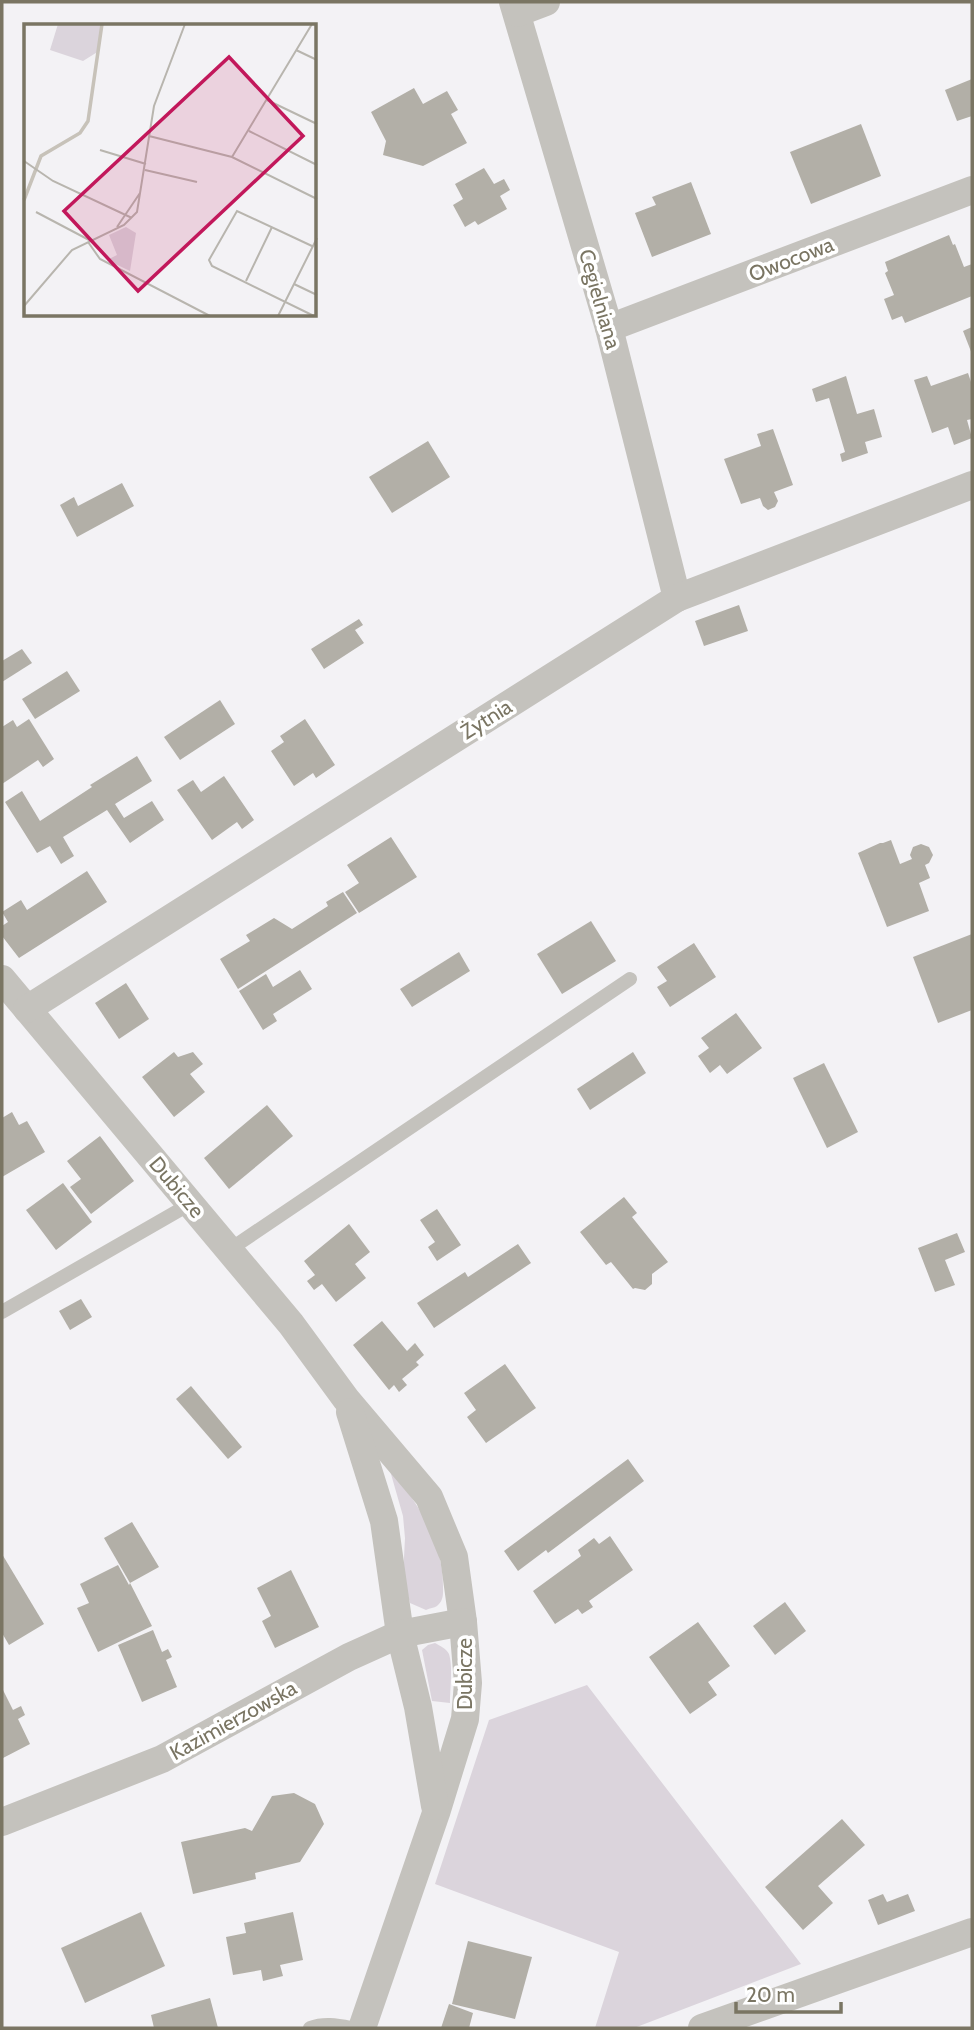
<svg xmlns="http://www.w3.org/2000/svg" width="974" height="2030" font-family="Cabin,sans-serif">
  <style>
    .green { fill: #dbd4dc }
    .building { fill: #b2afa7 }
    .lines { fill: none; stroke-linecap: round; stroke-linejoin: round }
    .service { stroke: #c4c2bd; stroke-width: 14 }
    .minor { stroke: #c4c2bd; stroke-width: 28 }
    .labels { text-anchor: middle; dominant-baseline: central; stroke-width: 7; stroke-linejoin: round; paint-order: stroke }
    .street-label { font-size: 21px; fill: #7a7563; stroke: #fff }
    .inset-river { fill: none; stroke: #c7c2b9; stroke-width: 3.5 }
    .inset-road { fill: none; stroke: #b8b5ae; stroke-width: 2 }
    .view { fill: #c2185b; fill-opacity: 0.15; stroke: #c2185b; stroke-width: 3.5 }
    .inset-edge { fill: none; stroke: #7a7563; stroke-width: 3.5 }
  </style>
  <rect width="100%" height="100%" fill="#f3f2f5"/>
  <g class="green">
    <path d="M389,1467C416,1501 443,1540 443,1586C443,1594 444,1600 437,1606C434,1608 430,1608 426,1610L410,1603L403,1577L405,1538L403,1516Z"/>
    <path d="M435,1643C440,1646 446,1648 449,1654C453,1666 450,1690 450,1703L432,1701L422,1650L428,1645Z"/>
    <polygon points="587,1685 801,1964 634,2028 595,2028 619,1952 435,1884 489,1720"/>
  </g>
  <g class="building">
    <polygon points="972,79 972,116 957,121 945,90"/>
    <polygon points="414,88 423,104 447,91 458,110 451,114 467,143 423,166 383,155 386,141 371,112"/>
    <polygon points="861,124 881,176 811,204 790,152"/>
    <polygon points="484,168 494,184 504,179 510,190 500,196 507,209 478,225 475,221 465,227 453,205 463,199 455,184"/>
    <polygon points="691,182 711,234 652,257 635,213 656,205 652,197"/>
    <polygon points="949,235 953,245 955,244 964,267 972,264 972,296 905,323 902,316 892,320 884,299 894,295 885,273 888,271 885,262"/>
    <polygon points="972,327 972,354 963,331"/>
    <polygon points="968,373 972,385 972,419 967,420 972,438 954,445 948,427 932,433 914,380 927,376 931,386"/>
    <polygon points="846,376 857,414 874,409 882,437 865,442 868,453 842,462 840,454 845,452 829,398 816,402 812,389"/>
    <polygon points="773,429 793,485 774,492 778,501 775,507 768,510 763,506 760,498 741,504 724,459 761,446 757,434"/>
    <polygon points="428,441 450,477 392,513 369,477"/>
    <polygon points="122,483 134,506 77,537 60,505 74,497 78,506"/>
    <polygon points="739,605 748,631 704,646 695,621"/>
    <polygon points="359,619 363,625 355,630 364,643 324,669 311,649"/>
    <polygon points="22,649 32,663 2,682 2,661"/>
    <polygon points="67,671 80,691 35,719 22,699"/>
    <polygon points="220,700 235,724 180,760 164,737"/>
    <polygon points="29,719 54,759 43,767 38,760 2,784 2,727 13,720 17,727"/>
    <polygon points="305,719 335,765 316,778 313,773 294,786 271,751 284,742 280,736"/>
    <polygon points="137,756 152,781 115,804 124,818 152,801 164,820 130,843 107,810 63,837 74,856 61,864 50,846 37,853 5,802 22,791 40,821 92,787 90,785"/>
    <polygon points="224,776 254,820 242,829 237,822 212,840 177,790 193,780 201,792"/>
    <polygon points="391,837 417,877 359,913 345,892 359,883 347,865"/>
    <polygon points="891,840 900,864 912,859 910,855 913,847 921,844 929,847 933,855 929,863 925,865 930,878 919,883 929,911 887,927 858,853 880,843 883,843"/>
    <polygon points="87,871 107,902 19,958 2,936 2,926 8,922 2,912 21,900 27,910"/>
    <polygon points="343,892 357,913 238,989 220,959 250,941 246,935 274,918 292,929 328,906 326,902"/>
    <polygon points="591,921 616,961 562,994 537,954"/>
    <polygon points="972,934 972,1010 938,1023 913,957"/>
    <polygon points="694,943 716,977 670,1007 657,987 667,981 657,967"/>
    <polygon points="459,952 470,971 412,1007 400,989"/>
    <polygon points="300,970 312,989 273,1014 277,1021 263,1030 239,991 266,974 273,987"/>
    <polygon points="126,983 149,1019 119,1039 95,1003"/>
    <polygon points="736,1013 762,1048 727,1074 720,1065 710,1073 698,1056 709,1048 701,1038"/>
    <polygon points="174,1052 178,1057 193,1052 203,1064 190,1074 205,1092 174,1117 142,1077"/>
    <polygon points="633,1052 646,1073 590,1110 577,1089"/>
    <polygon points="824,1063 858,1132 827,1148 793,1078"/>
    <polygon points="267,1105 293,1136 229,1189 204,1158"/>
    <polygon points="12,1112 19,1125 27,1121 45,1152 2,1177 2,1118"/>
    <polygon points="100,1136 134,1181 91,1214 70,1187 81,1179 67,1161"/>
    <polygon points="63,1183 92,1222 56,1250 26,1210"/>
    <polygon points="624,1197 637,1213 632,1217 668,1262 652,1274 652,1284 645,1290 635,1288 633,1289 611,1262 606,1265 580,1232"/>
    <polygon points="437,1209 461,1245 437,1261 428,1247 435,1242 420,1220"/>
    <polygon points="349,1224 370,1252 355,1264 366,1278 336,1302 322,1284 314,1290 307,1281 315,1275 304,1261"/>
    <polygon points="957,1233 965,1252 945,1260 955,1285 935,1292 918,1248"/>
    <polygon points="518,1244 531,1263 434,1328 417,1303 465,1272 468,1277"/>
    <polygon points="81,1299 92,1317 70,1330 59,1311"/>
    <polygon points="382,1321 407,1351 415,1343 424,1355 416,1362 419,1365 402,1379 407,1385 399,1392 394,1385 389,1390 353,1345"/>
    <polygon points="505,1364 536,1408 486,1443 467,1417 476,1410 464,1393"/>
    <polygon points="191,1386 242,1447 228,1459 176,1399"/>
    <polygon points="628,1459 644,1481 548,1553 546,1550 518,1571 504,1551"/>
    <polygon points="132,1522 159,1567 130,1583 104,1538"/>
    <polygon points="610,1536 633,1570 589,1601 593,1607 582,1614 578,1609 555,1624 533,1591 581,1556 578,1550 594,1538 599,1544"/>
    <polygon points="2,1554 44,1624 9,1645 2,1633"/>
    <polygon points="118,1565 129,1585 130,1583 152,1626 98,1652 77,1608 89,1603 80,1584"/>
    <polygon points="291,1570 319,1627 275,1648 262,1621 271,1616 257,1588"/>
    <polygon points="785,1602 806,1631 775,1655 753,1626"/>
    <polygon points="698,1622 730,1666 708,1682 717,1695 690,1714 649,1657"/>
    <polygon points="153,1630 162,1652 168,1649 172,1657 166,1660 177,1687 142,1702 118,1645"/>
    <polygon points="2,1688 13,1710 21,1706 25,1715 18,1719 30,1744 3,1758 2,1755"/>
    <polygon points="294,1793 315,1804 324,1824 300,1862 255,1873 256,1879 193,1894 181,1842 245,1828 252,1831 272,1796"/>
    <polygon points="842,1819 865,1845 818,1886 833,1903 803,1930 765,1887"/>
    <polygon points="883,1894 887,1902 908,1894 915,1911 878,1925 868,1900"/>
    <polygon points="141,1912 165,1966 85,2003 61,1948"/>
    <polygon points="293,1912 303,1960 280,1965 283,1976 263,1981 261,1970 233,1975 226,1937 246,1933 244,1923"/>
    <polygon points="468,1941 532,1957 515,2019 452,2004"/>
    <polygon points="210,1998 218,2028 154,2028 151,2015"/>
    <polygon points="449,2004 473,2013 469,2028 441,2028"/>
  </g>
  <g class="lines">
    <g class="service">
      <polyline points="229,1250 630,979"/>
      <polyline points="2,1312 190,1204"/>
      <path d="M310,2028C324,2023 336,2025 351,2028"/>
    </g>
    <g class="minor">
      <polyline points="513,2 609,328 677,598"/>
      <polyline points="517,13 546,2"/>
      <polyline points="609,328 972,190"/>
      <polyline points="2,979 291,1324 346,1399 429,1497 454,1557 463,1622 468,1683 465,1719 436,1813 362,2028"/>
      <polyline points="27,1009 677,598 972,485"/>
      <polyline points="350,1412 384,1521 400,1634 418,1707 435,1806"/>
      <polyline points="2,1822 162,1759 349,1657 400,1634 463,1622"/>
      <polyline points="702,2028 972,1932"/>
    </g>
  </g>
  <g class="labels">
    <g class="street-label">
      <text transform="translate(791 259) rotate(-21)">Owocowa</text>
      <text transform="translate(600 299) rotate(74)">Cegielniana</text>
      <text transform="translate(486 719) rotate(-32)">Żytnia</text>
      <text transform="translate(177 1187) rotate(50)">Dubicze</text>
      <text transform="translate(464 1674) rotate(-90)">Dubicze</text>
      <text transform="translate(233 1720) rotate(-29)">Kazimierzowska</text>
    </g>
  </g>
  <g transform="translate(24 24)">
    <rect width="292" height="292" fill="#f3f2f5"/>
    <path d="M34,0H78L75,27L59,37L26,26ZM102,203L112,209L106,247L83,236L93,231L85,211Z" fill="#dbd4dc"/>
    <path class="inset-river" d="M0,176L17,132L56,109L64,97L78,0"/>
    <path class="inset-road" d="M272,26L293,36M243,76L293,100M225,107L293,141M125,112L208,133L293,175M76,126L122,140M208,133L288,0M0,137L29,157L108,194M121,146L173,158M12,188L67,217M93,203L116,169M64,218L76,235L186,292M288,222L213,187L185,236L188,242L290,292M222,257L248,203M270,260L293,271M0,282L48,226L100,201L113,188L130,82L161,0M254,292L293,214"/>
    <path class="view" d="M205,33L279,112L114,267L40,187Z"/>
    <rect width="292" height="292" class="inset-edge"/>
  </g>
  <rect width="974" height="2030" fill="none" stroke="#7a7563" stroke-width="7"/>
  <path d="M736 2002v10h105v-10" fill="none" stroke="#7a7563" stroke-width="3.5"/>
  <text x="746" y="2002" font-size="21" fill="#7a7563" stroke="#ffffff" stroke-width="5" paint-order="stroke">20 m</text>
</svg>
